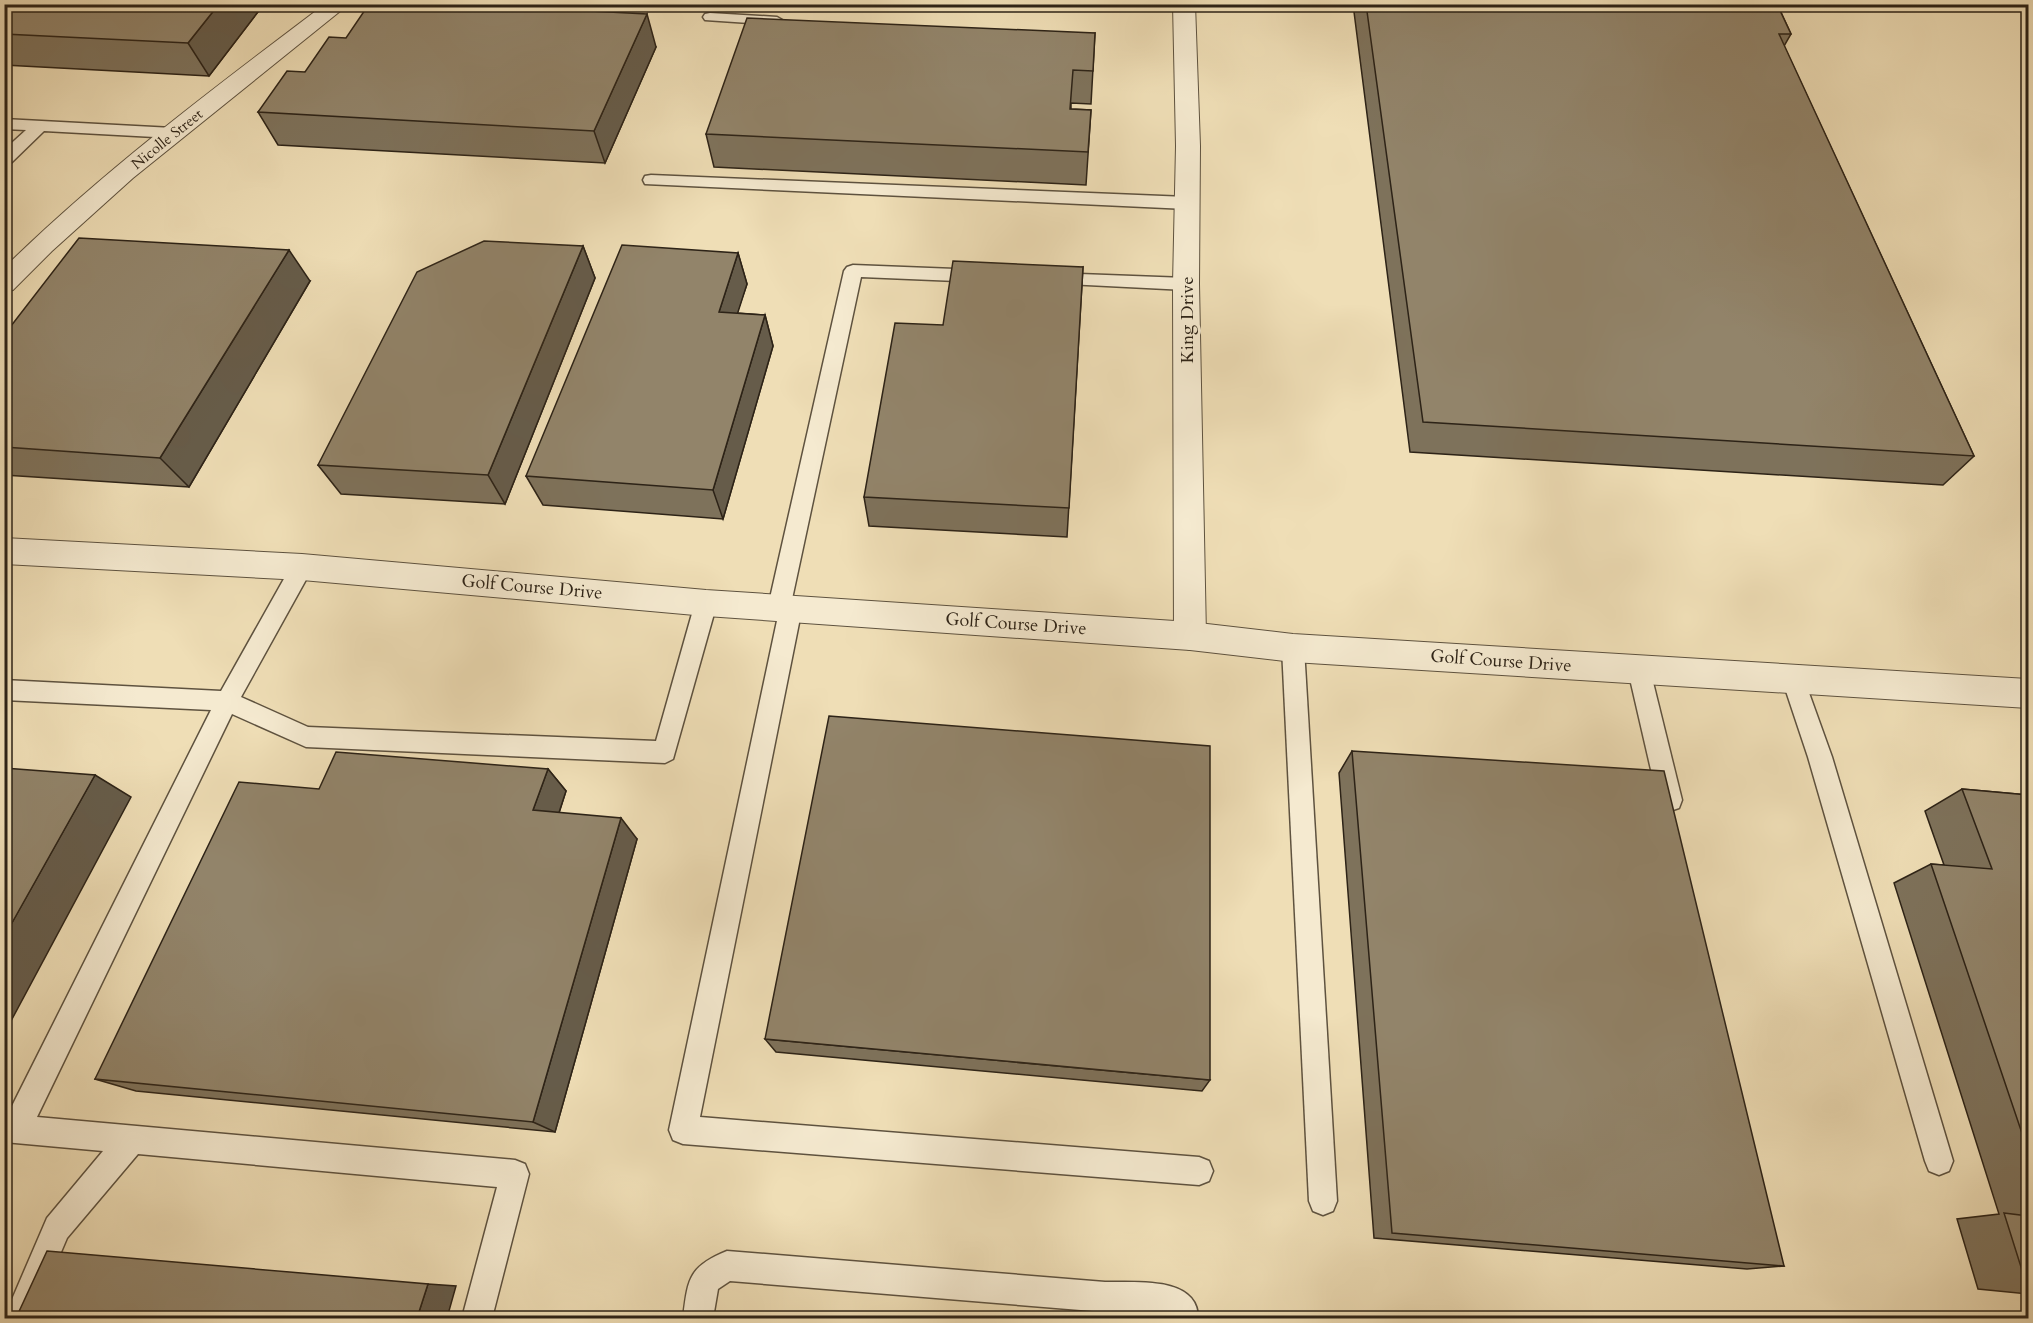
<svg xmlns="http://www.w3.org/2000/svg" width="2033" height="1323" font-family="Cardo,serif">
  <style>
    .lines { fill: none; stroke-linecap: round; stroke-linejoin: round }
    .service-casing { stroke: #5e523f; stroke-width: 3 }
    .minor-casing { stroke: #5e523f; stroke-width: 2 }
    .tertiary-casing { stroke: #5e523f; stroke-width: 2 }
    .service { fill: #f5ead0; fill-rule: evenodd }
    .minor { fill: #f5ead0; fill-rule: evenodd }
    .tertiary { fill: #f5ead0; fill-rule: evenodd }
    .wall { fill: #7e725b; stroke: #2d2317; stroke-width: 1.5 }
    .shaded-wall { fill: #665c4a; stroke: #2d2317; stroke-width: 1.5 }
    .building { fill: #92846a; stroke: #2d2317; stroke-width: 1.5 }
    .labels { text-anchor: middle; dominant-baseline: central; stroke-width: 6; stroke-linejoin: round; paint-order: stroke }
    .far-street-label { font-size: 15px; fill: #2d2317; stroke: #f5ead0 }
    .street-label { font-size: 18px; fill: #2d2317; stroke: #f5ead0 }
  </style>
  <rect width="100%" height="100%" fill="#efdeb6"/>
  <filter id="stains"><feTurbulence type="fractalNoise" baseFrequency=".00333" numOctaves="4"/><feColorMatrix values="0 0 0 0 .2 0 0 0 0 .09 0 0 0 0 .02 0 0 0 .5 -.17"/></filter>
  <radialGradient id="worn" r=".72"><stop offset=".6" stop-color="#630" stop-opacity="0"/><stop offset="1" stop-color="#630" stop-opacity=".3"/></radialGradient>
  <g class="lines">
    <defs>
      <g id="service">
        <polygon points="710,13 777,17 784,21 777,25 705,20 703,17 705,14"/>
        <polygon points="4,119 173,128 181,133 173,138 44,131 10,164 4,165 4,150 26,130 4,129"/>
        <polygon points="651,175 1187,197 1193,199 1196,203 1193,207 1187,209 645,184 643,180 645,176"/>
        <polygon points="853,265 981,270 987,272 990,276 987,280 981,282 861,277 792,599 799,602 802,608 700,1117 1199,1157 1209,1161 1213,1171 1209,1181 1199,1185 683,1144 673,1140 669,1130 778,616 771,613 768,607 844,271 847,267"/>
        <polygon points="1053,273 1186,278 1192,280 1195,284 1192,288 1186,290 1047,283 1044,279 1047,275"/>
        <polygon points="302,558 310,561 313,567 241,697 308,727 656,741 695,603 698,597 706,594 714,597 717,603 673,759 665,763 306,747 232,714 37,1117 515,1160 525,1164 529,1174 492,1318 462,1318 497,1187 138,1154 67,1238 33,1318 4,1318 47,1218 103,1151 4,1142 4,1114 8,1114 211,710 4,700 4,680 221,691 294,561"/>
        <polygon points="1293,638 1301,641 1304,648 1337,1201 1333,1211 1323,1215 1313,1211 1309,1201 1282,648 1285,641"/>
        <polygon points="1639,660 1647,663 1650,670 1682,800 1679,808 1670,811 1661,808 1658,800 1628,670 1631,663"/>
        <polygon points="1793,669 1801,672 1804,679 1832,757 1953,1161 1949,1171 1939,1175 1929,1171 1925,1161 1808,757 1782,679 1785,672"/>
        <path d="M727,1251L1105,1282C1133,1283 1198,1275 1198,1318H1167L1162,1314L1105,1312L730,1281L718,1289L713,1318H683C688,1279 688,1267 727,1251Z"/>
      </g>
      <g id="minor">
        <path d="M325,4H349L133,178L52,251L13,290L4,293V268C103,171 214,88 325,4Z"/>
        <polygon points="1173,4 1195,4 1200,146 1199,284 1206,636 1202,646 1190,650 1178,646 1174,636 1173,284 1176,146"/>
      </g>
      <polygon id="tertiary" points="4,538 302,554 706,590 1190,622 1293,634 2028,679 2028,708 1293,662 1190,650 706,616 302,580 4,564"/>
    </defs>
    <use href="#service" class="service-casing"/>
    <use href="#minor" class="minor-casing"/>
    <use href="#tertiary" class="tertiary-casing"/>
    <use href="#service" class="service"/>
    <use href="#minor" class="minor"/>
    <use href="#tertiary" class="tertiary"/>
  </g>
  <g class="wall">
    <polygon points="4,4 264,4 209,76 4,65"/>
    <polygon points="1353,4 1777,4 1791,34 1784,46 1974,456 1943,485 1410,452"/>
    <polygon points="1095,33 1091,104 1071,103 1071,109 1091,110 1086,185 714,167 706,134"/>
    <polygon points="656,47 605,163 278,145 258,112 305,72"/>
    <polygon points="583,246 595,278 505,504 341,494 318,465"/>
    <polygon points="738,253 747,284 737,313 765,315 773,346 723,519 543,505 526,476"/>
    <polygon points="1083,267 1067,537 869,526 864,497 943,325"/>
    <polygon points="310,281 189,487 4,475 4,335"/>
    <polygon points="1352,751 1784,1266 1747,1269 1374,1238 1339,773"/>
    <polygon points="548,769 566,791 559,813 637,839 555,1132 136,1091 95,1079 319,789"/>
    <polygon points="1962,789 2028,795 2028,1294 1978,1289 1957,1219 1999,1214 1894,883 1931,864 1944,865 1925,811"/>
    <polygon points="765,1039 1210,1080 1202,1091 776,1052"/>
  </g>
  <g class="shaded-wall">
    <polygon points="219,4 264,4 209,76 188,43"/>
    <polygon points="647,14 656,47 605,163 594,131"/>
    <polygon points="583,246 595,278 505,504 488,475"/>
    <polygon points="289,250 310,281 189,487 160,458"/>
    <polygon points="738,253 747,284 728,343 719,312"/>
    <polygon points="765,315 773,346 723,519 713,490"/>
    <polygon points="548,769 566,791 553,831 533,810"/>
    <polygon points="95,775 131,797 4,1034 4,937"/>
    <polygon points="621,818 637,839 555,1132 533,1122"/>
    <polygon points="428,1284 456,1286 447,1318 417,1318"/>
  </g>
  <g class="building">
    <polygon points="4,4 219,4 188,43 4,34"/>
    <polygon points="369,4 458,4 647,14 594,131 258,112 287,71 305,72 329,37 346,38"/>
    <polygon points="1366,4 1777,4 1791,34 1779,34 1974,456 1423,422"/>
    <polygon points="747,18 1095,33 1093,71 1073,70 1070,109 1091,110 1088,152 706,134"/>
    <polygon points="79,238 289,250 160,458 4,447 4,335"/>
    <polygon points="484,241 583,246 488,475 318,465 417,272"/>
    <polygon points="622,245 738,253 719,312 765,315 713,490 526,476"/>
    <polygon points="953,261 1083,267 1069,508 864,497 895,323 943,325"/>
    <polygon points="829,716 1210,746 1210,1080 765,1039"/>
    <polygon points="1352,751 1664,771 1784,1266 1392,1233"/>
    <polygon points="336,752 548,769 533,810 621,818 533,1122 95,1079 239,782 319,789"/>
    <polygon points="4,768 95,775 4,937"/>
    <polygon points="1962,789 2028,795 2028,1151 1931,864 1992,869"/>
    <polygon points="2004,1213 2028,1216 2028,1286 2027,1286"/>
    <polygon points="47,1251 428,1284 417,1318 16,1318"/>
    <polygon points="705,1313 772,1318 703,1318"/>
  </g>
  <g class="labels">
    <g class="far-street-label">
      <text transform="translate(167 139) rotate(-39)">Nicolle Street</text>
    </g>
    <g class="street-label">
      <text transform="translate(1187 320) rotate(-90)">King Drive</text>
      <text transform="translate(532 587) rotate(5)">Golf Course Drive</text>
      <text transform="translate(1016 624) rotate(4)">Golf Course Drive</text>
      <text transform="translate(1501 661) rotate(4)">Golf Course Drive</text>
    </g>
  </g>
  <rect width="2033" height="1323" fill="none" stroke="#efdeb6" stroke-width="24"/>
  <rect x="6" y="6" width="2021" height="1311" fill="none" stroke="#2d2317" stroke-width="3"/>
  <rect x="12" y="12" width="2009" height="1299" fill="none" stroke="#2d2317" stroke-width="1.5"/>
  <rect width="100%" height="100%" filter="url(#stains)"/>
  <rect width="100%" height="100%" fill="url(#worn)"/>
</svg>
